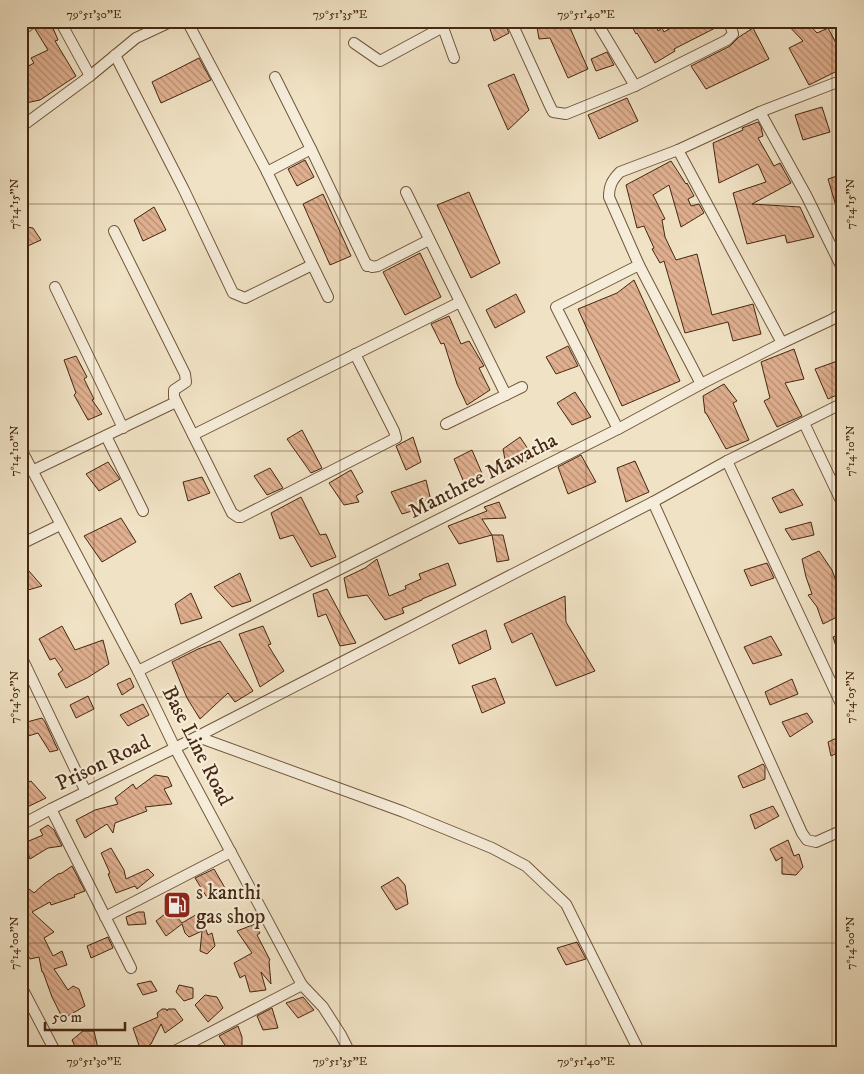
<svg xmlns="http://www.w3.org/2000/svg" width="864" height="1074" font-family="'IM FELL DW Pica',serif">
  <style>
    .building { fill: url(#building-back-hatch); stroke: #46270f }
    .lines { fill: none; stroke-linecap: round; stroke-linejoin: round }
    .minor-casing { stroke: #70563c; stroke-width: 12 }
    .minor { stroke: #f5ecd9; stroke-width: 10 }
    .ticks { fill: none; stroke: #46270f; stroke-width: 1; stroke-opacity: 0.45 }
    .labels { text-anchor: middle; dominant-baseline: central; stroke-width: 4.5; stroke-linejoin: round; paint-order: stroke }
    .street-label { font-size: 21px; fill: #46270f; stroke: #f5ecd9 }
    .poi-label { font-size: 21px; fill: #46270f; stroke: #f5ecd9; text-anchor: start }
    .neatline { fill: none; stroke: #46270f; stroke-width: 2 }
    .ticks-label { font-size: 12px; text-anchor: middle; fill: #46270f }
  </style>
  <defs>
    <pattern id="building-back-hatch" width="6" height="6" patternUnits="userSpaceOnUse" patternTransform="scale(1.25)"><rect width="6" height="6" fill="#e0b090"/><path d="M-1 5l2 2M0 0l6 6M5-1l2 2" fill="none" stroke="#b78f74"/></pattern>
  </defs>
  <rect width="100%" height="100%" fill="#f0e2c4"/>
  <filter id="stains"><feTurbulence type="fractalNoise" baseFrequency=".004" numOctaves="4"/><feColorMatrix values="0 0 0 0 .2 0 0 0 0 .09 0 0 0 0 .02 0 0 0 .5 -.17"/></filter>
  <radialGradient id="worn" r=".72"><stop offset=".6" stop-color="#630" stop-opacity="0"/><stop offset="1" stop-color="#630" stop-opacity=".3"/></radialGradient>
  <g class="building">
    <polygon points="42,21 50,21 58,40 55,41 76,76 40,100 21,104 21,70 34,63 31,58 48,50 35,29"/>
    <polygon points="497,21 504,21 509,33 494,41 489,26"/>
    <polygon points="536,21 567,21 588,69 568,78 550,38 539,39"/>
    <polygon points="629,21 655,21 658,31 662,28 664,32 683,21 722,21 723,24 674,49 675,51 655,63 637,33 636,34"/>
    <polygon points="784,21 806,21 817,33 828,28 843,56 843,68 809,85 789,48 803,41"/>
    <polygon points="753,28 769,59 706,89 691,66 730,46 739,37"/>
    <polygon points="607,52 614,65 596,71 591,59"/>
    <polygon points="199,58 211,80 161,103 152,82"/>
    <polygon points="514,74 529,110 508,130 488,85"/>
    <polygon points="627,98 638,121 599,139 588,115"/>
    <polygon points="822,107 830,132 803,140 795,115"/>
    <polygon points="758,122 761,127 763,136 758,138 774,166 780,163 791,183 752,204 800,207 814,237 787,243 785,235 747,244 733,193 766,182 758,164 719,183 713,143 743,130 742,128"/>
    <polygon points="305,160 314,177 297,186 288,169"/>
    <polygon points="671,161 686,184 687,183 694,196 688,199 691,206 699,204 704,213 681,227 669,185 653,195 665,219 662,220 665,237 676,260 697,254 712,315 753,304 761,334 733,341 728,322 685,333 664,261 660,263 652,249 654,248 644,226 637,228 626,185"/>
    <polygon points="843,174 843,204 836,206 828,179"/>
    <polygon points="469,192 500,263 471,278 437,205"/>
    <polygon points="323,194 351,256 330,265 303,204"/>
    <polygon points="154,207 166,230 143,241 134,220"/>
    <polygon points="21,226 33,228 41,240 21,249"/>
    <polygon points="420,253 441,297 405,315 383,272"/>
    <polygon points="634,280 680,381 622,406 578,309 617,293"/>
    <polygon points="516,294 525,312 495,328 486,310"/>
    <polygon points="449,316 461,344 469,341 484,366 479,368 490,390 467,405 457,384 444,343 441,344 431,324"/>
    <polygon points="568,346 578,366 556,374 546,357"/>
    <polygon points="794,349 804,379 785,383 802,416 777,427 764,401 770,398 761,362"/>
    <polygon points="76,356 87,377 84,379 94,399 92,400 102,414 88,420 74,395 76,393 64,360"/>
    <polygon points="843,359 843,392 828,399 815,369"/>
    <polygon points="724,384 737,401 733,403 749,440 726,449 706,413 705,413 703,396"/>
    <polygon points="575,392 591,417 572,425 557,403"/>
    <polygon points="302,430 322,468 311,473 287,439"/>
    <polygon points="413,437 421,462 406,470 396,446"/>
    <polygon points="520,437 534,458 507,470 503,449"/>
    <polygon points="472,450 484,478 466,487 454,459"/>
    <polygon points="581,455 596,482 568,494 558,467"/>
    <polygon points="635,461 649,492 626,502 617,468"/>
    <polygon points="108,462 120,479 99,491 86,474"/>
    <polygon points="270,468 283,488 267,495 254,476"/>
    <polygon points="351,470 363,492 356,496 359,502 344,505 329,483"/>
    <polygon points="202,477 210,493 188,501 183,482"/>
    <polygon points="426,480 432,505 402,514 391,492"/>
    <polygon points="793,489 803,505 780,513 772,498"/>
    <polygon points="301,497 320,535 326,534 336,557 311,567 293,535 280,539 271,513"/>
    <polygon points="499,502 506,518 482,519 492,535 459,544 448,526 487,511 484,507"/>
    <polygon points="121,518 136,542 102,562 84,536"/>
    <polygon points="811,522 814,535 792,540 785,529"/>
    <polygon points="492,535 503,535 509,560 497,562"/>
    <polygon points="819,551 832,570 836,581 843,592 843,614 823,624 817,607 808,595 812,594 806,577 802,559"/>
    <polygon points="377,559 389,596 406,589 405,586 421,579 419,574 448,563 456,585 422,599 422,600 402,608 404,613 385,620 367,595 348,598 344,578 365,568"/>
    <polygon points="21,562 42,586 21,592"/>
    <polygon points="767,563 774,578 751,586 744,570"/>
    <polygon points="240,573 251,601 232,607 214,587"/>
    <polygon points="327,589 356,643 340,646 326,614 318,617 313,594"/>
    <polygon points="191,593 202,618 181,624 175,604"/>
    <polygon points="565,596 566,622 595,671 556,686 532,633 512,643 504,624"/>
    <polygon points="62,626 75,650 103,640 109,664 87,678 66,688 58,674 63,670 55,658 50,660 39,639"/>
    <polygon points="263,626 271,644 268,645 284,671 260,687 239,634"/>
    <polygon points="486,630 491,649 459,664 452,645"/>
    <polygon points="843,632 843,662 841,662 833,637"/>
    <polygon points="771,636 782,655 753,664 744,647"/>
    <polygon points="220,641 253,691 235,702 228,693 200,719 187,698 172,662 198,649"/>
    <polygon points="130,678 134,687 122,695 117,684"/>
    <polygon points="495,678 505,703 482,713 472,686"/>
    <polygon points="792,679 798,694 770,705 765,692"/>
    <polygon points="88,696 94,709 76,718 70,705"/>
    <polygon points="143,704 149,715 128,726 120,715"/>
    <polygon points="807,713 813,722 790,737 782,722"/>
    <polygon points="42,718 45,722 58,750 50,752 38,733 25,737 23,723"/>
    <polygon points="843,735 843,750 831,756 828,742"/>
    <polygon points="763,764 765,767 765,779 743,788 738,776"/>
    <polygon points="155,775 168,777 172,786 164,789 172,804 145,807 147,811 115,823 113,833 107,824 85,838 76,820 95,810 118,804 115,798 133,784 136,789"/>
    <polygon points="31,781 46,798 21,810 21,785"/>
    <polygon points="773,806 779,816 755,829 750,815"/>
    <polygon points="48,825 54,830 62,846 48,848 30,859 24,843 43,835 40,830"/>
    <polygon points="788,840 794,856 799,854 803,867 796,875 782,874 782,857 776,861 770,849"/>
    <polygon points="111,848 124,870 126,879 148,869 154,875 137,889 135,886 116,893 108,874 110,873 101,853"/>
    <polygon points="72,866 85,891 74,895 75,897 51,905 50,902 32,912 54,932 44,938 53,956 62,951 67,965 54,969 68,990 73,986 79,989 85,1006 63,1019 52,997 43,972 42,972 39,957 30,959 24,949 28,948 21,936 21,894 29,889 34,893 44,884 58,874 62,873"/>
    <polygon points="214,869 225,888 208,899 195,878"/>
    <polygon points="398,877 405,885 408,904 396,910 381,887"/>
    <polygon points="138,912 144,912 146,924 128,925 126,917"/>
    <polygon points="199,913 208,935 212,933 215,946 207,954 200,951 202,931 189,937 185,933 182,924 166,936 156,921 165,914 177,917 182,923"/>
    <polygon points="255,924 260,933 257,935 270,960 269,961 271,984 261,972 266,990 250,992 245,975 240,978 234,963 252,953 237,931"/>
    <polygon points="108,937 113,948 91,958 87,946"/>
    <polygon points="577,942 586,959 566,965 557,948"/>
    <polygon points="151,981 157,991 143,995 137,984"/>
    <polygon points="179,985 193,988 193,998 184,1001 176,992"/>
    <polygon points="205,995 217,997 223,1008 208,1022 195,1005"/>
    <polygon points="303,997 314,1010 298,1018 286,1003"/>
    <polygon points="272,1008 278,1028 263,1030 257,1016"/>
    <polygon points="162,1009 166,1009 167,1011 168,1009 175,1009 183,1020 165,1033 161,1024 151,1044 141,1051 133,1028 158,1017 157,1013"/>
    <polygon points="238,1026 242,1037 242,1053 230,1053 219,1036"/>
    <polygon points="83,1031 94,1031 99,1053 78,1053 72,1040"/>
  </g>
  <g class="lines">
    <defs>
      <g id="minor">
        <polyline points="60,21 90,76"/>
        <polyline points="187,21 267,172 328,297"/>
        <polyline points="511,21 549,104 553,112 566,114 635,86 727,40 733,34 729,21"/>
        <polyline points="596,21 635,86"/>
        <polyline points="441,22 454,58"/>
        <polyline points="21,31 34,21"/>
        <polyline points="354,43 380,61 443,27"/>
        <polyline points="115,55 184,190 233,293 245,298 312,265"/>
        <polyline points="275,77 311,149 367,266 369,265 372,267 378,266 429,240"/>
        <polyline points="760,112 806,195 843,270"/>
        <polyline points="21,127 90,76 136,38 168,23 178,21"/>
        <polyline points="678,150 782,343"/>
        <polyline points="267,172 311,149"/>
        <polyline points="406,192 506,395"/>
        <polyline points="114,231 185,374 186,382 174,390 174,397 232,513 238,517 241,517 396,438 394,431 355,354"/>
        <polyline points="55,287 123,428"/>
        <path d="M701,384L639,265L609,197C609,186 612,180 620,172L678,150L760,112L835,83L843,84"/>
        <polyline points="804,423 843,505"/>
        <polyline points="446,424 522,387"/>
        <polyline points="618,429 556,307 639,265"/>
        <polyline points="193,435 460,302"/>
        <polyline points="106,436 143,511"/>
        <polyline points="21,449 138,671 175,748 302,985 323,1007 341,1035 350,1053"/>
        <polyline points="727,461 843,708"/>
        <polyline points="32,471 176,402"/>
        <polyline points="653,502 802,833 807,840 816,842 843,830"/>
        <polyline points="21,544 60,525"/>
        <polyline points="21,656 86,792"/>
        <polyline points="138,671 618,429 701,384 782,343 831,320 843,313"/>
        <polyline points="198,737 404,812 492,848 526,866 566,904 640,1053"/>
        <polyline points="51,809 131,968"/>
        <polyline points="21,825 51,809 175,748 653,502 727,461 843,403"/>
        <polyline points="105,917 231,852"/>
        <polyline points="21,986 56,1053"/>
        <polyline points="171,1053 302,985"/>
      </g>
    </defs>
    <use href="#minor" class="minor-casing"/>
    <use href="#minor" class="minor"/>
  </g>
  <path class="ticks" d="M94,21V1053M340,21V1053M586,21V1053M832,21V1053M21,204H843M21,451H843M21,697H843M21,943H843"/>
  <defs>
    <symbol id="fuel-square" viewBox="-11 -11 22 22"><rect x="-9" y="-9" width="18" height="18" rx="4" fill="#8f2418" stroke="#f5ecd9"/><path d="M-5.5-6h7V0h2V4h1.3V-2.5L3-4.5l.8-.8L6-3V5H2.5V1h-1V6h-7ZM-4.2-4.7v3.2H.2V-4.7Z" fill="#fff"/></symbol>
  </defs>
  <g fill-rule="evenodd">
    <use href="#fuel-square" x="161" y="889" width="32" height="32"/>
  </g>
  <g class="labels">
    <g class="street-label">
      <text transform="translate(483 476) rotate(-27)">Manthree Mawatha</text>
      <text transform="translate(197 746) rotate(63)">Base Line Road</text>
      <text transform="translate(103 763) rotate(-26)">Prison Road</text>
    </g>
    <g class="poi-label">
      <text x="196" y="893">s kanthi<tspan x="196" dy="24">gas shop</tspan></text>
    </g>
  </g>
  <rect width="864" height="1074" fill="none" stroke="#f0e2c4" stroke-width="55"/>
  <path d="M45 1022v8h80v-8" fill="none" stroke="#46270f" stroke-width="2.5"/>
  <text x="52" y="1022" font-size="15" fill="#46270f" stroke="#f5ecd9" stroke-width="4" paint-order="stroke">50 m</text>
  <rect x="28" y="28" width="808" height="1018" class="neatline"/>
  <g class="ticks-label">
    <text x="94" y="18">79°51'30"E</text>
    <text x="340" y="18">79°51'35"E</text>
    <text x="586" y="18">79°51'40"E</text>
    <text transform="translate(14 204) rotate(-90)" y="4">7°14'15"N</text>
    <text transform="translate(850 204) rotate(-90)" y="4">7°14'15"N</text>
    <text transform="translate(14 451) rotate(-90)" y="4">7°14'10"N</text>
    <text transform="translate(850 451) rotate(-90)" y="4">7°14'10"N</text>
    <text transform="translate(14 697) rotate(-90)" y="4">7°14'05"N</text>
    <text transform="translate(850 697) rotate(-90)" y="4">7°14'05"N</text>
    <text transform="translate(14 943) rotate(-90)" y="4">7°14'00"N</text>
    <text transform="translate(850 943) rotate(-90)" y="4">7°14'00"N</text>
    <text x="94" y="1065">79°51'30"E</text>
    <text x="340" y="1065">79°51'35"E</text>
    <text x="586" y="1065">79°51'40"E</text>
  </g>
  <rect width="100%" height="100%" filter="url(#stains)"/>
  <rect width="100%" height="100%" fill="url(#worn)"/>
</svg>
